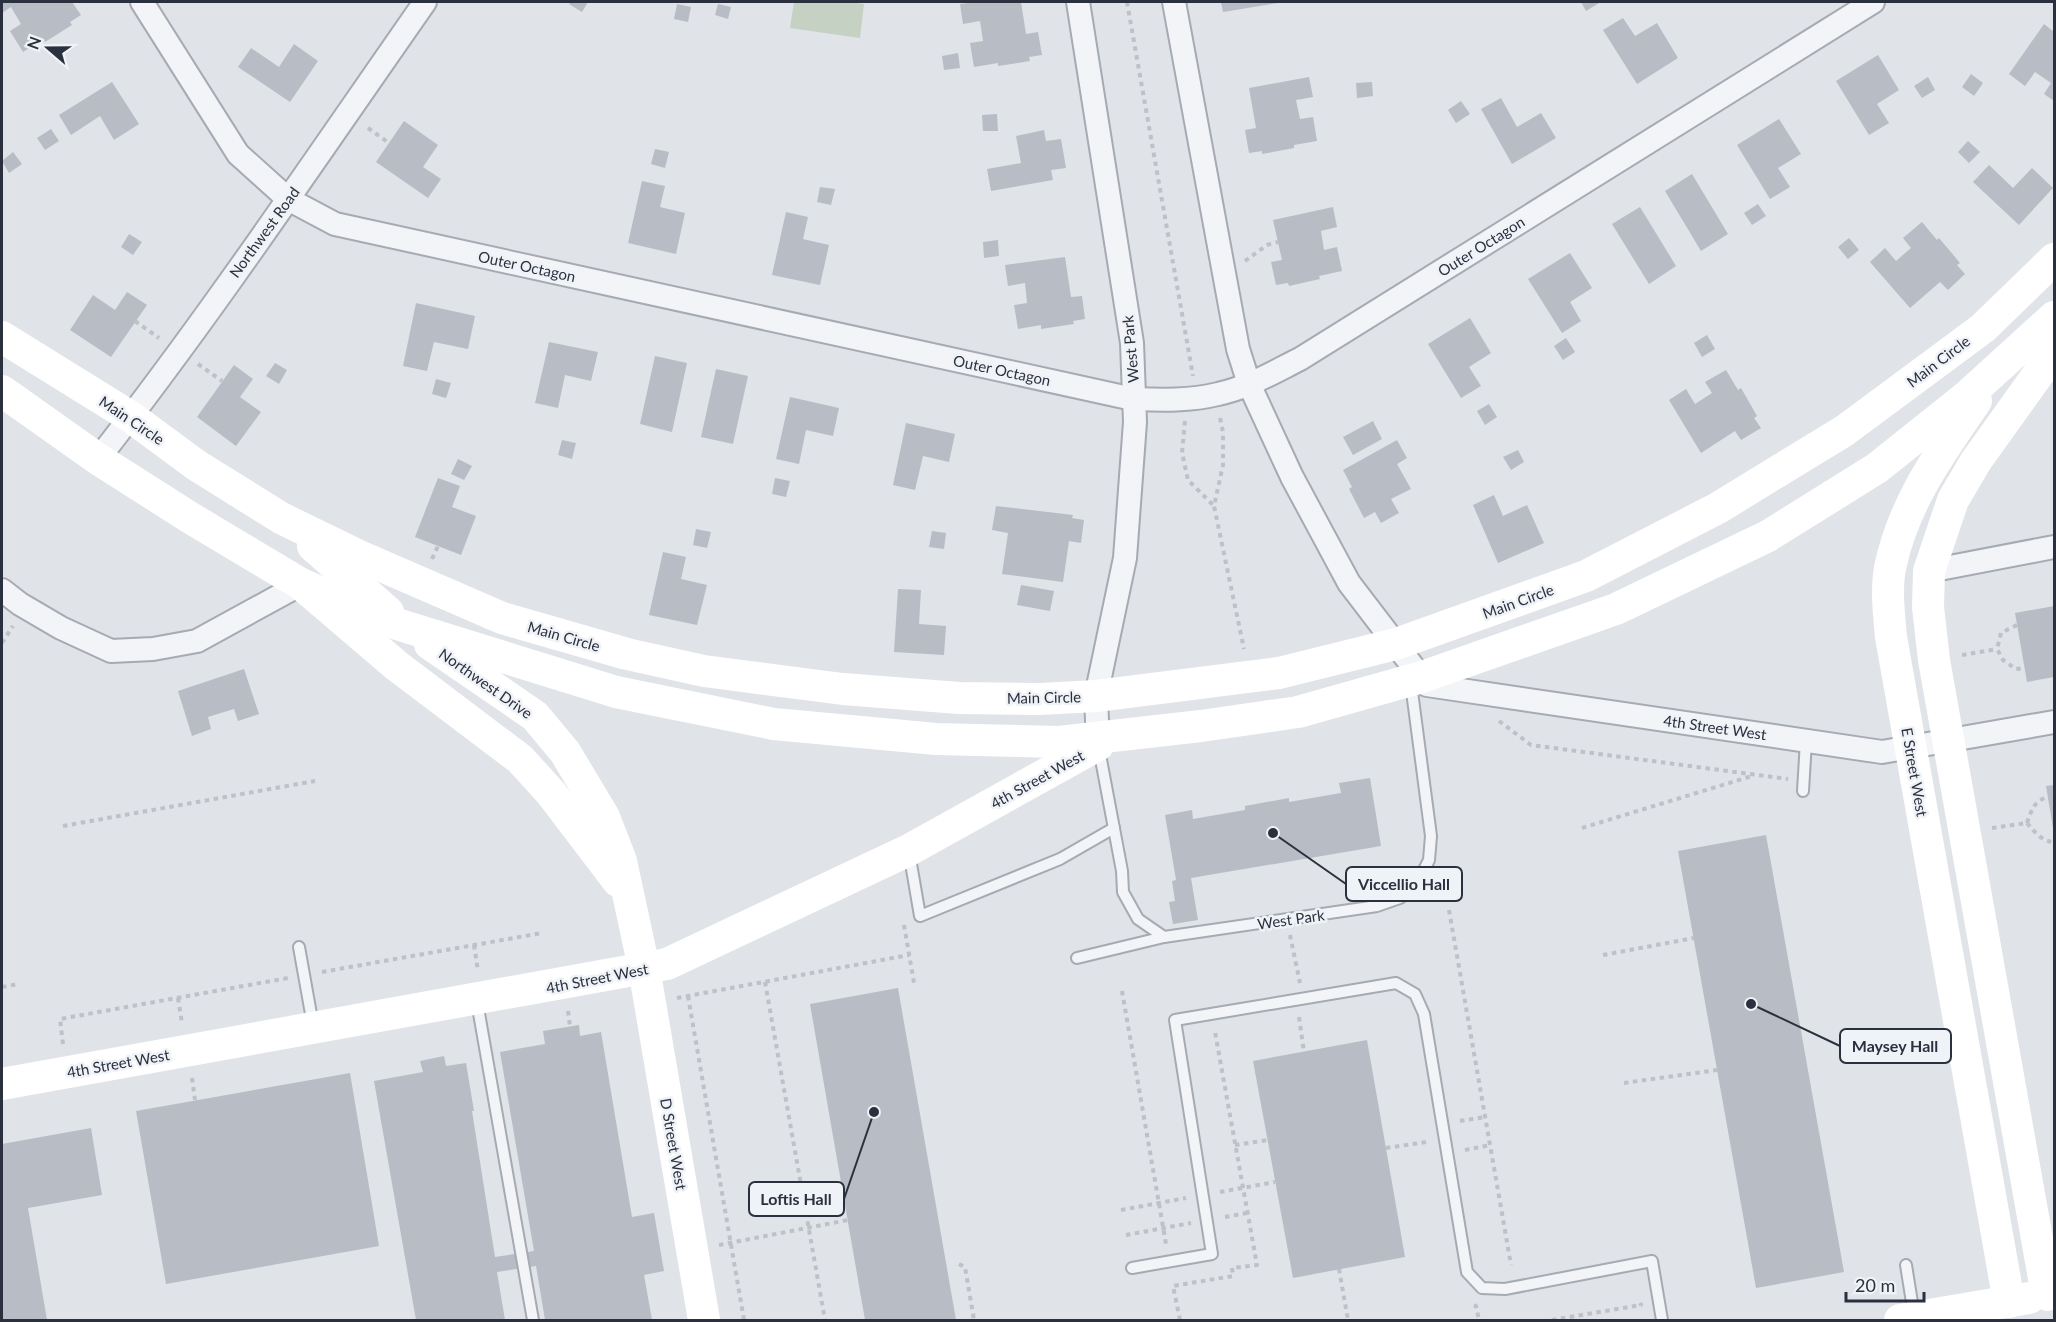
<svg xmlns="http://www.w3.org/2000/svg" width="2056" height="1322" font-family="Lato,sans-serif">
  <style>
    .green { fill: #c5d1c2 }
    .building { fill: #b8bcc5 }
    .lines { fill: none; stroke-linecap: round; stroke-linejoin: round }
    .lane-casing { stroke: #a6aab2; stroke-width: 14 }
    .street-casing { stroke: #a6aab2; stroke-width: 26 }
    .path { stroke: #bec1c7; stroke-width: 4; stroke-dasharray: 4.5 4.5; stroke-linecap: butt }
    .lane { stroke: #f2f4f7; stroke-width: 10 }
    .street { stroke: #f2f4f7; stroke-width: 22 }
    .secondary { stroke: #fff; stroke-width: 32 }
    .labels { text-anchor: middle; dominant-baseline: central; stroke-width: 5; stroke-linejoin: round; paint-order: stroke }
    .street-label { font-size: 15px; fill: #2a303e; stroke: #eff2f6 }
    .leader { fill: none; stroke: #2a303e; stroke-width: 2 }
    .callout-dot { fill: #2a303e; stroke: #eff2f6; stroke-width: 2 }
    .callout { fill: #eff2f6; stroke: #2a303e; stroke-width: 2 }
    .callout-label { font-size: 16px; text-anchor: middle; font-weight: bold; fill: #2a303e }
  </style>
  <rect width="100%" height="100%" fill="#e0e3e8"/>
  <polygon class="green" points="794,2 850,2 864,4 860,38 790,28"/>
  <g class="building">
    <polygon points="2,2 72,2 81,15 70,22 72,25 45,42 43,39 23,52 10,31 21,24 11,7 2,13"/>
    <polygon points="571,2 588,2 582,12 569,4"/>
    <polygon points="974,2 1021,2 1026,34 1038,32 1042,55 1029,57 1030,61 998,66 998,63 974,67 970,43 983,41 980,21 963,24 960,4"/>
    <polygon points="1221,2 1278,2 1278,3 1223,12"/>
    <polygon points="1581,2 1598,2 1599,3 1586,11"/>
    <polygon points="677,4 691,7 688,22 674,19"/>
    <polygon points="718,4 731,7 728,19 715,15"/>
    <polygon points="1623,18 1635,36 1657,23 1678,58 1637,84 1603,30"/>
    <polygon points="2044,24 2054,32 2054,101 2044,94 2051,83 2035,72 2025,86 2009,74"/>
    <polygon points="294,44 318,61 290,102 238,67 251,48 279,67"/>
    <polygon points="958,53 960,68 944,70 942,56"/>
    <polygon points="1878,55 1899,90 1877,104 1889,123 1869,135 1836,81"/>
    <polygon points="1971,74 1983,83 1974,96 1962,87"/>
    <polygon points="1309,77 1313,97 1296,100 1300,119 1313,117 1317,141 1294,145 1294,148 1262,154 1262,151 1249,153 1245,130 1256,128 1249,88"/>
    <polygon points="1928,77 1935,90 1922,98 1914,86"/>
    <polygon points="112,82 139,124 114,140 100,116 71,135 59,115"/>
    <polygon points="1372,82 1373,96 1357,98 1356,83"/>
    <polygon points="1501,98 1517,127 1541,113 1556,138 1512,164 1481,109"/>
    <polygon points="1461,101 1470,114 1456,123 1448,110"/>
    <polygon points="997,114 998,131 983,131 982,115"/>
    <polygon points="1779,119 1801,154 1778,168 1790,187 1770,199 1737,145"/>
    <polygon points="404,121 438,145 423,167 441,179 428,198 376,162"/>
    <polygon points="51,129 59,141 45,150 37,138"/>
    <polygon points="1044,130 1046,141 1061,139 1066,168 1051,170 1053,180 991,191 987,169 1021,163 1016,136"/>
    <polygon points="1968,141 1980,152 1969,163 1958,152"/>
    <polygon points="655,149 669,152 665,168 651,164"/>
    <polygon points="13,152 22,164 9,173 2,161"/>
    <polygon points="1989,165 2013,188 2032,168 2053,188 2019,225 1973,182"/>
    <polygon points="1692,174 1728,234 1701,251 1665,191"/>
    <polygon points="642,181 665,186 660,207 685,213 676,254 628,243"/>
    <polygon points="820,187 835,189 831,205 817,202"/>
    <polygon points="1758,204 1766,216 1752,225 1744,213"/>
    <polygon points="1333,207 1337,227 1321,231 1324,250 1337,247 1342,271 1319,276 1320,279 1289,286 1288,283 1276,285 1271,262 1282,260 1273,220"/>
    <polygon points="1640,207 1676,266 1649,284 1612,224"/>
    <polygon points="786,212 808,217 803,239 829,245 820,285 772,275"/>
    <polygon points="1922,222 1937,240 1939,238 1960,263 1957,265 1965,274 1948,290 1940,282 1910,308 1870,262 1885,248 1896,261 1911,248 1903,238"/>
    <polygon points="129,234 142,242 133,255 121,247"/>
    <polygon points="1849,238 1859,250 1848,259 1838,247"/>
    <polygon points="998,240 999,256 984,258 983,242"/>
    <polygon points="1570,253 1592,288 1570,302 1581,321 1562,333 1528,279"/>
    <polygon points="1065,257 1071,297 1082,296 1085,319 1073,321 1074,324 1041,329 1041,325 1018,329 1014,305 1027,303 1025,283 1008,286 1005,265"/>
    <polygon points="127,292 147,305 111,357 70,330 93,295 115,310"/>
    <polygon points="416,303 475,316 468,349 434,342 427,371 403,366"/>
    <polygon points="1470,318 1491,353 1469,367 1481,386 1461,398 1428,344"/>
    <polygon points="1707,335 1715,349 1702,357 1694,343"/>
    <polygon points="1566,338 1575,352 1563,360 1554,346"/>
    <polygon points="549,342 598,352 591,381 565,375 558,408 535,403"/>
    <polygon points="655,356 687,363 672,432 640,424"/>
    <polygon points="275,363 287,370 279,384 266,376"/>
    <polygon points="234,365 253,379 240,397 261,412 236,446 197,417"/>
    <polygon points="716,369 748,376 733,444 701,437"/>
    <polygon points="1726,370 1738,390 1741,388 1757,416 1754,418 1761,428 1741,440 1735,431 1701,453 1669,400 1686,389 1695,404 1712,393 1705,382"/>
    <polygon points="436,379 451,383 446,398 432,394"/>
    <polygon points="790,397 839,408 833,436 806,430 799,464 776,459"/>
    <polygon points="1489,404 1497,417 1485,425 1477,411"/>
    <polygon points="1373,421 1382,439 1353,455 1343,437"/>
    <polygon points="906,423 955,434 949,462 923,456 915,490 893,485"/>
    <polygon points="562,440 576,443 572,459 558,455"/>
    <polygon points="1397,440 1407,458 1397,464 1411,489 1391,499 1399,513 1381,523 1375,512 1364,518 1349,489 1352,487 1343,470"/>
    <polygon points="1518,450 1524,462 1511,470 1503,457"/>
    <polygon points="458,459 472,466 464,480 451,474"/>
    <polygon points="438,478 460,486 452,507 476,516 461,555 415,537"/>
    <polygon points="775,478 790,481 786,497 772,494"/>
    <polygon points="1494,495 1503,516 1527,505 1544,543 1498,563 1473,505"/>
    <polygon points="996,506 1073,515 1072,518 1084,520 1081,543 1069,541 1063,582 1002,574 1008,533 992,530"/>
    <polygon points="696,529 711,532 707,548 693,545"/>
    <polygon points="932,531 946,533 944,549 929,547"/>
    <polygon points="663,552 686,557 681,579 707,585 697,625 649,615"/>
    <polygon points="1021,585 1054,591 1050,611 1017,605"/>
    <polygon points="898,589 921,590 919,624 946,626 944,655 894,652"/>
    <polygon points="2054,606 2054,627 2053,628 2054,677 2027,682 2015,613"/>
    <polygon points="244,669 259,714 238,721 234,709 208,717 211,729 192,736 178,691"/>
    <polygon points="1370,778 1381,846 1191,878 1198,920 1173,924 1169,902 1175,901 1172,881 1176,880 1165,815 1192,810 1193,819 1245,810 1245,806 1289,798 1289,802 1341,793 1339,783"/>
    <polygon points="2054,785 2054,828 2053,828 2046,786"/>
    <polygon points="1766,835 1844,1272 1756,1288 1678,851"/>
    <polygon points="898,988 956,1320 865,1320 810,1004"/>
    <polygon points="579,1025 580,1036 601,1032 632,1217 654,1213 664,1271 644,1275 652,1320 545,1320 536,1266 497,1272 505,1320 416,1320 374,1081 423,1072 420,1061 444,1056 446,1066 466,1063 474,1111 472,1111 495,1257 534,1251 500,1052 545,1044 543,1031"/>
    <polygon points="1367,1040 1405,1257 1293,1278 1253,1061"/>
    <polygon points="350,1073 379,1246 166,1284 136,1111"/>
    <polygon points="91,1128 102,1195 28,1208 47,1320 2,1320 2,1144"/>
  </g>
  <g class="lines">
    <defs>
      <g id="lane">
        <polyline points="1099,749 1122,871 1123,892 1138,919 1164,937 1377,906 1400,898 1418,882 1429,860 1431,836 1411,684"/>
        <polyline points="1803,791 1806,741"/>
        <polyline points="909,852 920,916 1060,859 1114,828"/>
        <polyline points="299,947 313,1025"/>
        <polyline points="1077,958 1164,937"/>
        <polyline points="477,1002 533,1320"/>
        <polyline points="1906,1265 1914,1315"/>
        <polyline points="1132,1268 1212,1254 1175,1020 1396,983 1415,994 1424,1014 1467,1272 1482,1288 1505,1289 1652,1261 1662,1320"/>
      </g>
      <g id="street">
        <path d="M142,2L238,154L288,199L335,224L1133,399C1162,400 1190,401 1218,394C1247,388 1274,372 1300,359L1873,2"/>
        <polyline points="1078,2 1132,343 1135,422 1125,558 1096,696 1098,745"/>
        <polyline points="1174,2 1238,349 1249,384 1292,477 1349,583 1427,685 1882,752 2054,722"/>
        <path d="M98,459C213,312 318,155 425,2"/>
        <polyline points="1929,571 2054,547"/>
        <polyline points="2,590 20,604 61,628 111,651 153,649 197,641 301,584"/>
      </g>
    </defs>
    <use href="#lane" class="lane-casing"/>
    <use href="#street" class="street-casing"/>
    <g class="path">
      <polyline points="1127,2 1193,376"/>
      <polyline points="368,128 389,143"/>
      <polyline points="1245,261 1267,245 1278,242"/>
      <polyline points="135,321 159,338"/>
      <polyline points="198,364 222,381"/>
      <polyline points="1220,418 1223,432 1223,465 1214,506 1244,649"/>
      <polyline points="1185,421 1182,453 1188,480 1214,506"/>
      <polyline points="432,559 438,546"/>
      <polyline points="2017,625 2001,633 1997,649 2003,660 2016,669 2024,668"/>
      <polyline points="2,643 13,626"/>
      <polyline points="1962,655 1997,649"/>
      <polyline points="1499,721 1531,745 1788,779"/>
      <path d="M2027,823C2032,809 2034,801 2048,797"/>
      <path d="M2027,823C2035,832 2041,841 2054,842"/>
      <polyline points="63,826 315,781"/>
      <polyline points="1582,828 1752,776"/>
      <polyline points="1992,828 2027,823"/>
      <polyline points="1449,910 1511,1265"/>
      <polyline points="904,925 914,983"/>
      <polyline points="1290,935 1300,983"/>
      <polyline points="474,945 478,971"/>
      <polyline points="1603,955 1694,938"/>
      <polyline points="322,972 542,933"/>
      <polyline points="765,982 825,1320"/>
      <polyline points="2,987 18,984"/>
      <polyline points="1122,991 1166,1244"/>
      <polyline points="688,996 744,1320"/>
      <polyline points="178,998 182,1023"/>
      <polyline points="677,998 909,955"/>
      <polyline points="568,1011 570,1026"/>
      <polyline points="1299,1017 1304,1052"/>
      <polyline points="63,1044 60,1019 288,978"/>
      <polyline points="192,1078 195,1100"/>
      <polyline points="1624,1083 1717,1070"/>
      <polyline points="1460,1121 1485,1117"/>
      <polyline points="1235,1145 1268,1140"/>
      <polyline points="1386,1148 1427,1142"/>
      <polyline points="1465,1150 1490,1145"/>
      <polyline points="1220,1192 1275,1182"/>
      <polyline points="1121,1210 1186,1198"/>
      <polyline points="1225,1217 1247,1213"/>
      <polyline points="1126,1235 1191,1223"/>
      <polyline points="719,1245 848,1220"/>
      <polyline points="959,1264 965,1267 974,1320"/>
      <polyline points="1339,1269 1348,1320"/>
      <polyline points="1474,1305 1476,1306 1479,1320"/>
      <polyline points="1180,1320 1173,1286 1233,1276 1232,1268 1257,1265 1215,1032 1217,1032"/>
      <polyline points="1552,1320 1641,1305 1640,1303"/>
    </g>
    <use href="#lane" class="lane"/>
    <use href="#street" class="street"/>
    <g class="secondary">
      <polyline points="2,337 131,417 196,465 281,518 359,556 502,618 627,654 704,671 843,689 959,698 1040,699 1096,696 1279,673 1396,644 1586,576 1718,508 1844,431 1983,328 2054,259"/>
      <polyline points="2,391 98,459 189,517 301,584 397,666 520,759 551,793 618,881"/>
      <path d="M1976,401C1940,453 1903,504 1890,568C1886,590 1889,615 1891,637L2009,1302"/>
      <polyline points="313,546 388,612"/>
      <polyline points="301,584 384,620 616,692 774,724 936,739 1059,742 1201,726 1298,712 1422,677 1616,609 1768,536 1877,468 1966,397 2054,317"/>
      <polyline points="430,644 535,716 565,752 604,817 621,861 644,968 704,1320"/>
      <polyline points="2,1084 667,964 909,850 1098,745"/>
      <polyline points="2047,1295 1934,660 1928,607 1929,571 1953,500 1976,461 2054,352"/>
      <polyline points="1900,1320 2029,1298"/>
    </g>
  </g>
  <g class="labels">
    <g class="street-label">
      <text transform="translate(264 232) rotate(-54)">Northwest Road</text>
      <text transform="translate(1481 246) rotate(-32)">Outer Octagon</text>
      <text transform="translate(527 266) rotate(12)">Outer Octagon</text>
      <text transform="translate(1130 349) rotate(-95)">West Park</text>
      <text transform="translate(1938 361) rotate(-37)">Main Circle</text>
      <text transform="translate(1002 370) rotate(12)">Outer Octagon</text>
      <text transform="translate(132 420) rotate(34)">Main Circle</text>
      <text transform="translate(1518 601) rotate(-20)">Main Circle</text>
      <text transform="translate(564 636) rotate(16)">Main Circle</text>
      <text transform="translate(486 683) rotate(35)">Northwest Drive</text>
      <text transform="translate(1044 697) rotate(-1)">Main Circle</text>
      <text transform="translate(1715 727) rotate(8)">4th Street West</text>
      <text transform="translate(1915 772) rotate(80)">E Street West</text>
      <text transform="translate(1037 779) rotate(-29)">4th Street West</text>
      <text transform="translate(1291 919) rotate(-8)">West Park</text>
      <text transform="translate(597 978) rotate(-11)">4th Street West</text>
      <text transform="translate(118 1063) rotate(-10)">4th Street West</text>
      <text transform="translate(674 1144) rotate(80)">D Street West</text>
    </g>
  </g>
  <path class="leader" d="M1273 833L1346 884M1751 1004L1840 1046M874 1112L844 1199"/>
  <g class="callout-dot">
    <circle cx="1273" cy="833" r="6"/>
    <circle cx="1751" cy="1004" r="6"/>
    <circle cx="874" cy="1112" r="6"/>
  </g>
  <g class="callout">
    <rect x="1346" y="867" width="116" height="34" rx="6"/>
    <rect x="1840" y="1029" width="111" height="34" rx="6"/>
    <rect x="749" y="1182" width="95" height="34" rx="6"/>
  </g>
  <g class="callout-label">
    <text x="1404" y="890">Viccellio Hall</text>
    <text x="1895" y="1052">Maysey Hall</text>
    <text x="796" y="1205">Loftis Hall</text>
  </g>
  <rect width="2056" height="1322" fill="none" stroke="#2a303e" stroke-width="6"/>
  <g transform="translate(48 48) rotate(290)" stroke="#eff2f6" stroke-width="4.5" paint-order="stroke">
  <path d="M0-4.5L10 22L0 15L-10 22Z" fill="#2a303e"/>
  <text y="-9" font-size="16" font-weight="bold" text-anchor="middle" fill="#2a303e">N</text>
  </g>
  <path d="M1846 1292v9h78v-9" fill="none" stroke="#2a303e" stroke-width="3"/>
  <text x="1855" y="1292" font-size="18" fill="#2a303e" stroke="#eff2f6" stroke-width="4.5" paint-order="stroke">20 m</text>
</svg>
